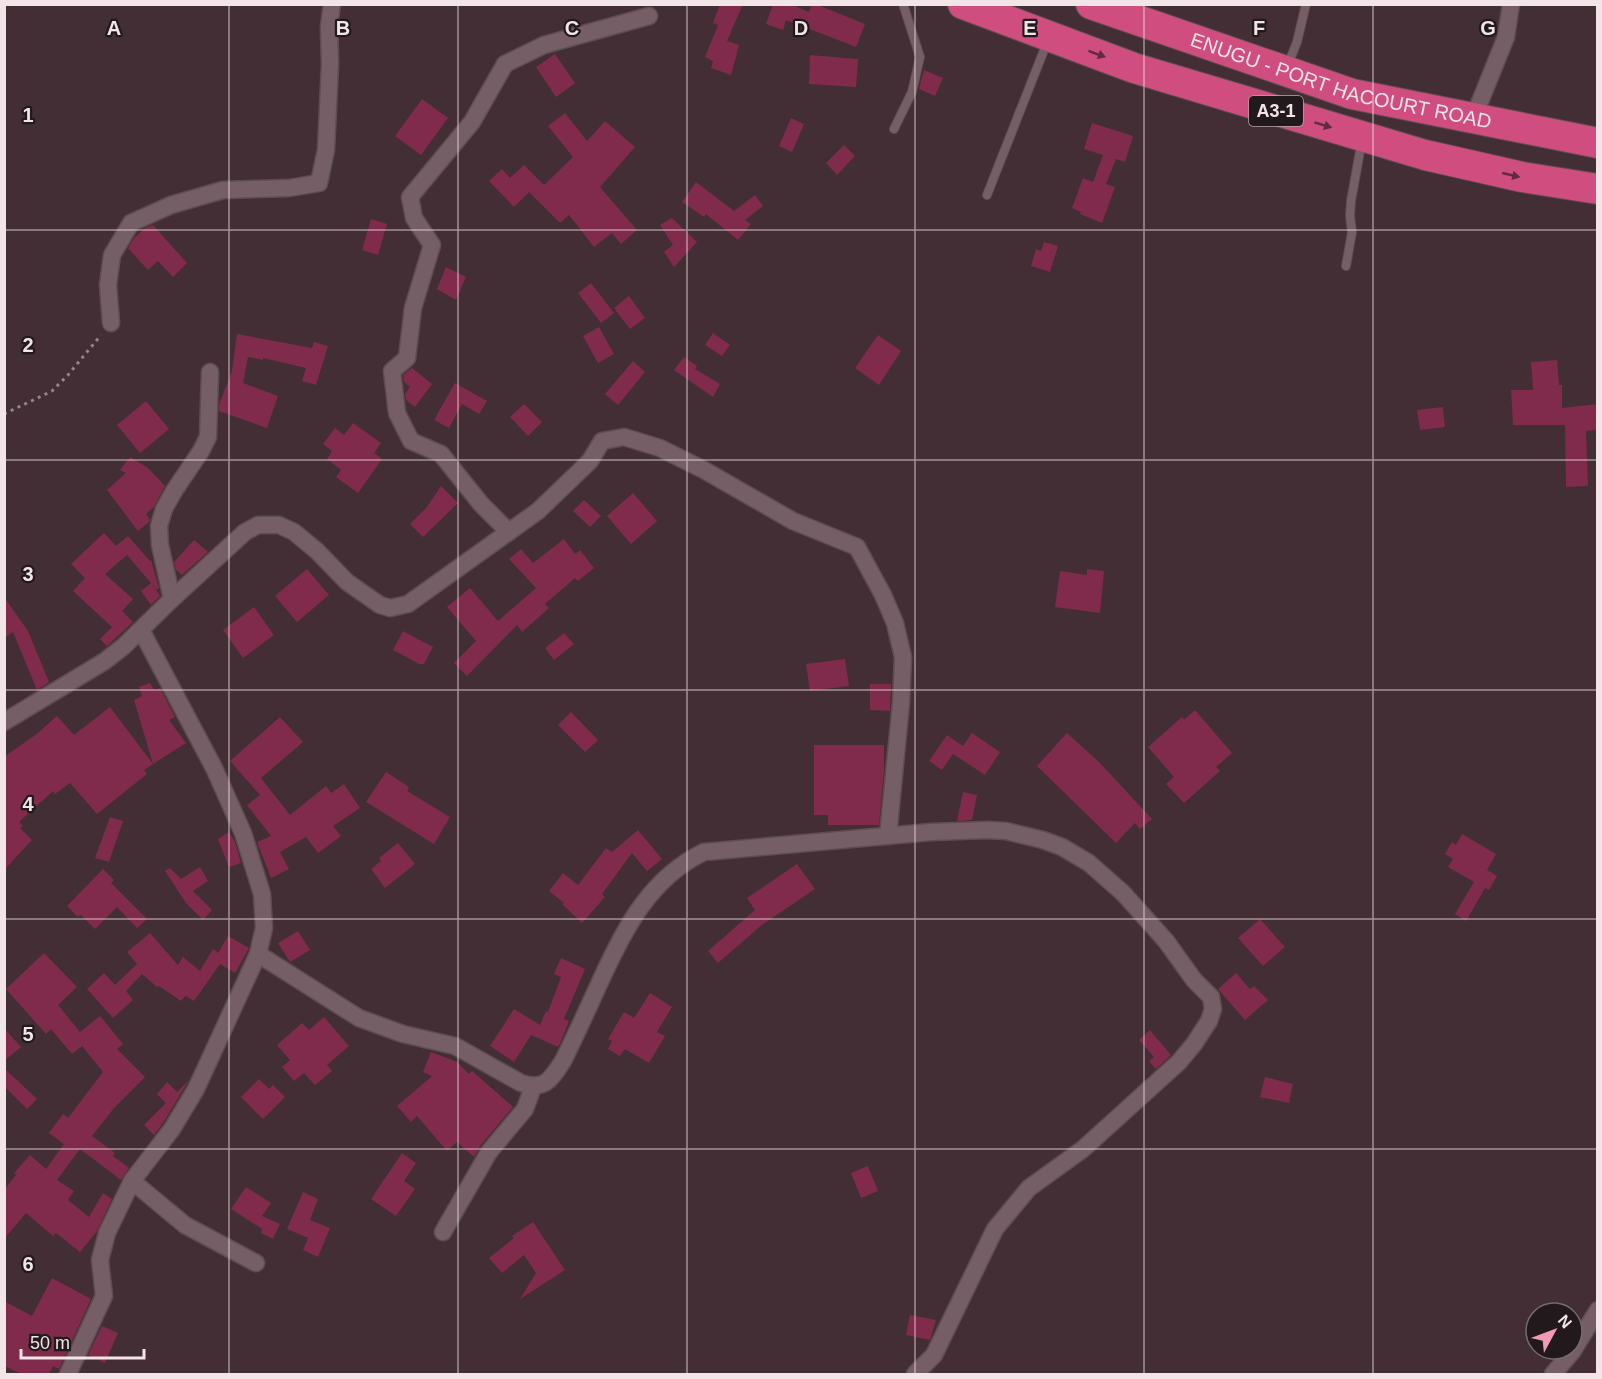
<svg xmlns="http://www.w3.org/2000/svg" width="1602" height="1379" font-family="Helvetica,sans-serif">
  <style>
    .building { fill: #802b4b }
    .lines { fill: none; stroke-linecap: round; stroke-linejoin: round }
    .lane-casing { stroke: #5d4c50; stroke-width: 10 }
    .street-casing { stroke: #5d4c50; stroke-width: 19 }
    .highway-casing { stroke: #5d4c50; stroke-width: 32 }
    .path { stroke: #96858a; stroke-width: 3; stroke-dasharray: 3 4.5; stroke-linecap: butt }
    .lane { stroke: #755e65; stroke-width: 8 }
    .street { stroke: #755e65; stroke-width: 16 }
    .highway { stroke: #cf4d7f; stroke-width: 30 }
    .oneway { fill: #5f2b3f }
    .grid { fill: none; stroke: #f2e5e8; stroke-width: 1.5; stroke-opacity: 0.55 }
    .labels { text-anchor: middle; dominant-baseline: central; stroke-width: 4.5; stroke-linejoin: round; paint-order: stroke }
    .shield { fill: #22191c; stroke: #b4a8ab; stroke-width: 1.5 }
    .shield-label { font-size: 18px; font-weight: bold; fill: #f2e5e8 }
    .street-label { font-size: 20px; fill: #f2e5e8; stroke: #22191c }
    .grid-label { font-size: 20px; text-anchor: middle; font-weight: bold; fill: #f2e5e8; stroke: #22191c; stroke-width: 4.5; stroke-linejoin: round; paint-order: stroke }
  </style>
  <rect width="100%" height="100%" fill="#422e34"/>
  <g class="building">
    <polygon points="720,4 743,4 727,41 739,45 731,75 711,68 713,61 705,57 718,25 713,23"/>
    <polygon points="773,4 790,4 809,12 812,4 815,4 865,24 856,47 786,20 783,30 766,24"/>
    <polygon points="555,54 575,83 556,97 536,67"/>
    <polygon points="810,55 858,59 856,87 809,84"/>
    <polygon points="924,70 943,78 935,96 919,89"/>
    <polygon points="422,99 448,118 421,155 395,136"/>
    <polygon points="565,113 587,141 605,121 635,147 600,187 637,230 621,244 612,233 594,247 569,215 560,223 529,192 514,207 489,181 502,169 510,178 524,165 544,185 573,157 548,126"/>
    <polygon points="791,118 804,124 792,152 779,146"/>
    <polygon points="1092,123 1133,136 1125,162 1116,159 1106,184 1115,187 1102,223 1080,214 1081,212 1072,208 1083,178 1093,182 1103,155 1084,149"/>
    <polygon points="844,145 855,156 837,175 826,163"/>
    <polygon points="696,182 734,211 755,195 763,206 745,220 751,224 738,240 706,214 704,217 682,202"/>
    <polygon points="672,218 697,242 674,267 664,252 673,245 660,225"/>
    <polygon points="371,219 387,224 378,255 362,250"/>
    <polygon points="153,225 187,263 173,277 158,261 148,270 128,248 134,238 145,228"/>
    <polygon points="1044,242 1058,246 1050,272 1031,266 1036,249 1041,251"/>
    <polygon points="446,267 466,277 456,300 437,289"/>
    <polygon points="591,283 614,313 601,323 578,293"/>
    <polygon points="629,296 645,318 630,329 614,308"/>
    <polygon points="599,327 614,354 598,363 583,336"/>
    <polygon points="713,333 730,345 722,356 705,345"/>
    <polygon points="237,334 312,348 314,342 328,346 316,385 302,381 306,368 263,358 263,360 248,357 243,383 278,396 267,428 219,411 219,405 232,371"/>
    <polygon points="878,335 901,351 879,385 855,368"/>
    <polygon points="684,357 697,366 695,369 720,384 713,397 674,370"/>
    <polygon points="1557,360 1559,385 1562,385 1562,408 1598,404 1598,430 1586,431 1588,486 1566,487 1565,425 1513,425 1511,390 1533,390 1531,362"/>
    <polygon points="633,361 645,372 618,405 605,394"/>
    <polygon points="412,368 432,384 415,407 406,400 405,394 410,387 404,382 403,375"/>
    <polygon points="455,383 487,401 479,414 462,404 449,428 434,420"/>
    <polygon points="146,401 169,429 140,453 117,425"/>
    <polygon points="524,404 542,422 528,436 510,417"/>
    <polygon points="1443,407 1445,427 1420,430 1417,410"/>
    <polygon points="353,423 381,443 374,453 382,459 358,493 336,477 341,470 327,459 332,451 323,444 335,428 344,435"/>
    <polygon points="130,457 148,468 165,486 154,507 146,514 150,520 149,522 138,531 107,490 126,473 120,470"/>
    <polygon points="441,486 458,503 423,537 410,524 427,507"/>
    <polygon points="633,493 657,521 631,544 607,516"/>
    <polygon points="584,500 601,516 590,527 573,511"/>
    <polygon points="104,533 116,546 128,536 150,561 151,560 159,588 157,590 152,584 160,596 151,605 141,591 151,583 127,555 105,574 133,599 122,611 133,622 107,646 100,639 112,627 73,591 85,578 71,564"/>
    <polygon points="564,539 575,554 580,550 594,568 578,581 575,578 545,604 549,608 522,632 517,625 467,676 454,663 476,641 447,607 470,588 498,621 536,588 509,559 521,549 533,563"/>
    <polygon points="194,540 208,552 182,575 176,570 174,562"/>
    <polygon points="307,569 329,595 297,622 275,596"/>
    <polygon points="1087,569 1104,571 1100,613 1055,607 1060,571 1087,575"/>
    <polygon points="4,597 28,631 49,682 37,690 13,632 4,638"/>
    <polygon points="254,607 274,635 243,658 223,630"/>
    <polygon points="403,631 433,647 424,664 419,664 393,650"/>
    <polygon points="564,633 574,644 554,660 545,648"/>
    <polygon points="845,659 849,686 810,691 806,664"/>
    <polygon points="150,683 154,690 160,688 175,717 169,720 186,743 153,764 134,700 142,696 139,687"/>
    <polygon points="870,684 891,684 890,711 870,710"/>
    <polygon points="110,707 153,764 144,770 147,774 97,814 70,783 55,794 53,791 19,822 23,826 20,828 32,840 4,870 4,757 38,733 57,716 74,735"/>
    <polygon points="1195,710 1232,753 1216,767 1220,771 1184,803 1166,784 1174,777 1148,747 1182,717 1184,720"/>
    <polygon points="571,712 598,740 585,752 558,725"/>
    <polygon points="280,717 303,742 261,778 290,815 326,786 331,793 344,784 360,808 333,826 341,836 318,853 306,837 280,852 289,869 271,878 257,842 271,836 247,805 260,795 230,761"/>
    <polygon points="972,733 1000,752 985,775 953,754 942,770 929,761 947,735 963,746"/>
    <polygon points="1067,733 1099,762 1152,819 1140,829 1135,823 1116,843 1037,766"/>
    <polygon points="814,745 884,745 884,771 879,825 828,825 828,815 814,815"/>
    <polygon points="386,772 409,787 407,791 450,817 434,844 366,802"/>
    <polygon points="963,792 977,795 972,820 957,821"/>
    <polygon points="110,817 123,821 109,862 95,858"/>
    <polygon points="638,830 662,859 647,871 632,853 602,894 605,897 582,923 562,904 564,903 549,891 563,873 578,885 606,848 612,852"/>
    <polygon points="229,832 235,842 241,863 229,867 218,839"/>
    <polygon points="1462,834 1496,854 1487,870 1497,876 1489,890 1485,888 1466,921 1455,914 1474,882 1448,867 1453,859 1445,854 1452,842 1456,845"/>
    <polygon points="398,843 415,864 385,888 371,869 381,861 379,858"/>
    <polygon points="797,864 815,889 763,924 718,963 708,951 755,910 747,898"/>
    <polygon points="200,867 208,881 193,891 212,910 203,920 186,903 165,871 170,868 181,879"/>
    <polygon points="103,869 114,880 111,883 147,919 137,928 117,907 95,929 81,915 78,917 67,906"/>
    <polygon points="1260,919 1285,947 1263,966 1238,938"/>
    <polygon points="298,931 310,950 290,962 278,943"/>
    <polygon points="150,933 178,965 183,957 200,971 213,949 218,953 228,936 249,948 235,973 220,964 194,1001 186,996 187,994 181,1001 159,986 157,987 142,974 126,991 133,1000 113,1018 87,989 104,973 115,985 137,964 127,952"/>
    <polygon points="44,953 77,987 58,1005 80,1032 100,1016 123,1044 117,1049 145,1077 114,1108 92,1136 115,1153 113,1156 129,1168 121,1180 80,1149 57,1180 74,1191 68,1200 89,1217 103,1193 112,1199 97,1231 80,1252 56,1233 53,1236 26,1213 4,1239 4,1190 16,1175 14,1173 30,1155 46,1169 64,1144 49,1133 63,1114 68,1118 103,1072 82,1046 72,1054 51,1029 46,1034 6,989"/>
    <polygon points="561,958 585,969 564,1019 569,1021 562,1039 558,1047 531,1035 514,1062 490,1046 514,1009 540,1025 546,1011 548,1012 561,977 554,974"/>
    <polygon points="1236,973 1250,989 1254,986 1268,1000 1245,1020 1218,989"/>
    <polygon points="650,993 672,1007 657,1032 665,1036 649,1063 625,1049 620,1056 608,1049 612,1041 608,1039 624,1012 634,1018"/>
    <polygon points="324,1017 349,1046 327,1065 332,1071 315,1085 304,1073 294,1081 282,1067 290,1060 277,1045 302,1023 309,1030"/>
    <polygon points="4,1028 21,1047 4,1061"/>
    <polygon points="1150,1030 1171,1055 1156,1069 1149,1061 1154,1057 1139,1040"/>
    <polygon points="431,1052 457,1062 469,1074 472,1071 513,1107 481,1145 474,1157 457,1142 447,1151 417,1116 411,1122 397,1106 432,1076 423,1072"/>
    <polygon points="4,1068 37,1099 27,1109 4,1086"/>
    <polygon points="1265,1077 1293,1084 1289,1103 1260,1097"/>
    <polygon points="259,1079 269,1089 273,1085 285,1097 263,1119 241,1097"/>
    <polygon points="189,1080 163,1123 154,1135 144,1125 166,1103 157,1094 167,1082 177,1092"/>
    <polygon points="402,1153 416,1163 404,1181 415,1189 396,1216 371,1199"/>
    <polygon points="868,1166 878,1191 861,1198 851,1173"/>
    <polygon points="246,1187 271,1203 262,1216 280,1224 273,1239 261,1233 262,1229 231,1209"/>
    <polygon points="303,1192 318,1199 310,1220 330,1228 318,1257 303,1250 308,1238 287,1229"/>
    <polygon points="533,1222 565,1270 520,1299 536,1273 524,1255 502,1273 489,1258 514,1238 512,1236"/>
    <polygon points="52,1278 91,1299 59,1369 53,1366 49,1374 22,1374 4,1366 4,1301 32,1316"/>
    <polygon points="910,1315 936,1320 930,1340 906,1335"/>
    <polygon points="102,1326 118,1333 105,1363 88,1355"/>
  </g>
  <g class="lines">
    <defs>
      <g id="lane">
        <polyline points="1287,67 1297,42 1306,4"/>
        <polyline points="894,129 912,92 920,57 903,4"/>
        <polyline points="987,195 1048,40"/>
        <polyline points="1346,266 1352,232 1350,216 1351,201 1362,140"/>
      </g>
      <g id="street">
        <polyline points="1473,119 1506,37 1511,4"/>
        <polyline points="111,323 108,285 112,255 131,223 171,205 223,190 289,188 319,183 326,150 330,64 329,26 332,4"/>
        <polyline points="509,532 481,504 441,454 411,441 397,413 392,371 407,358 413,308 432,245 414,218 410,197 472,122 505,64 544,45 649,16"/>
        <polyline points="172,599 160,545 159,526 164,509 174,491 201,451 208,437 210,372"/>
        <polyline points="4,722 105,661 124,646 172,599 245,532 258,525 279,525 294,532 317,551 347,582 380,605 390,608 408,604 538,511 590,461 602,441 624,437 660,448 704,470 793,521 857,547 883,595 895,623 903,657 901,703 888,836"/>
        <path d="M258,954L359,1018L403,1034L455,1046L521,1083C545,1091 551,1079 563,1061C576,1035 588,1008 600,982C624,929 650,878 704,852L931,832L988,830L1006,831L1043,840L1062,847L1089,863L1123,893L1166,941L1194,980L1211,997L1213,1009L1209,1021L1194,1044L1179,1062L1083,1149L1029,1188L995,1229L934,1355L915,1374"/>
        <polyline points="132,1181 185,1225 256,1263"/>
        <polyline points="443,1232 489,1152 525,1109 533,1087"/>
        <polyline points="68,1374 104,1296 100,1260 107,1233 132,1181 172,1129 196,1089 258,954 264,928 262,894 243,833 214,768 141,630"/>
        <polyline points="1553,1374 1572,1352 1598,1310"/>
      </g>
      <g id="highway">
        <polyline points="963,4 1134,68 1425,155 1522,177 1598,189"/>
        <path id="s1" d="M1091,4L1352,94L1598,143"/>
      </g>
    </defs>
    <use href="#lane" class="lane-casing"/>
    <use href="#street" class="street-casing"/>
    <use href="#highway" class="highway-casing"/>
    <polyline class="path" points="4,414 52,391 68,375 101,335"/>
    <use href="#lane" class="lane"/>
    <use href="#street" class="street"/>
    <use href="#highway" class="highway"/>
  </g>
  <defs><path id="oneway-solid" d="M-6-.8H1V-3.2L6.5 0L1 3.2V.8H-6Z" transform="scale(1.5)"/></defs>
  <g class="oneway">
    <use href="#oneway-solid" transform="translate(1097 54) rotate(20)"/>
    <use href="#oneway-solid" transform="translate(1323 125) rotate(17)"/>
    <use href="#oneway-solid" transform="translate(1511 175) rotate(13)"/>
  </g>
  <path class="grid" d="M229,4V1374M458,4V1374M687,4V1374M915,4V1374M1144,4V1374M1373,4V1374M4,230H1598M4,460H1598M4,690H1598M4,919H1598M4,1149H1598"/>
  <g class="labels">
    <rect class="shield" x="1249" y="96" width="54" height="30" rx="4.5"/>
    <g class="shield-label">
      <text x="1276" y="111">A3-1</text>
    </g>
    <g class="street-label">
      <text stroke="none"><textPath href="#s1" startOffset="262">ENUGU - PORT HACOURT ROAD</textPath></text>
    </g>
  </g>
  <g class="grid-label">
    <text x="114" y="35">A</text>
    <text x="343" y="35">B</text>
    <text x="572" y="35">C</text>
    <text x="801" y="35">D</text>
    <text x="1030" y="35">E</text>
    <text x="1259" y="35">F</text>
    <text x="1488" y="35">G</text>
    <text x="28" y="122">1</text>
    <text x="28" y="352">2</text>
    <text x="28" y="581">3</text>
    <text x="28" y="811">4</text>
    <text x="28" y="1041">5</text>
    <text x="28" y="1271">6</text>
  </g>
  <rect width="1602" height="1379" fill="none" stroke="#f2e5e8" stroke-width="12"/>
  <g transform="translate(1554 1331) rotate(49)"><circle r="28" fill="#22191c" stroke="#756b6e" stroke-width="1.5"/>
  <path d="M0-4.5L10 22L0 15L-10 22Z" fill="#f09ab5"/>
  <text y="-9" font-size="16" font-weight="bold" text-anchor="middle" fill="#f2e5e8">N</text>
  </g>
  <path d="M21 1349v9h123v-9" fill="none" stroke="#f2e5e8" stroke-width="3"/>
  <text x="30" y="1349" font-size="18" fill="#f2e5e8" stroke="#22191c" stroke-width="4.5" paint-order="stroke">50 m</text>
</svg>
